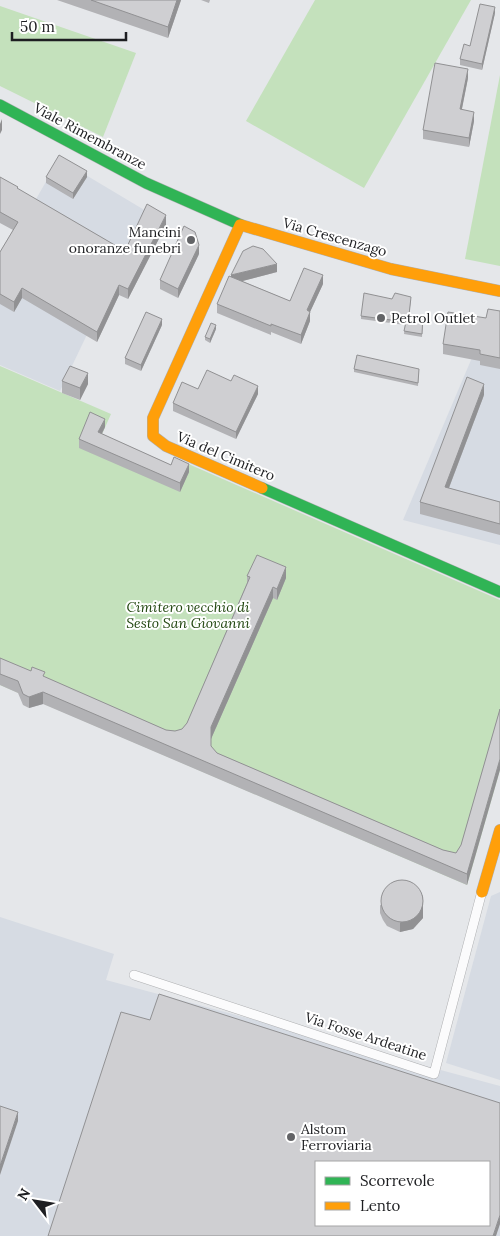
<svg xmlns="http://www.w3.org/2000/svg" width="500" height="1236" font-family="Lora,serif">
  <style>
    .built { fill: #d6dbe3; fill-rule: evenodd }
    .green { fill: #c4e1bc }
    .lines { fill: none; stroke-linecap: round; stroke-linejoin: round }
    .lane-casing { stroke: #aeafb1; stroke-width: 10 }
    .fast-casing { stroke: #aeafb1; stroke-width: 12 }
    .slow-casing { stroke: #aeafb1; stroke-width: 12 }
    .lane { stroke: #fbfbfc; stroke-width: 9 }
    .fast { stroke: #30b455; stroke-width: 11 }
    .slow { stroke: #ff9f0a; stroke-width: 11 }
    .wall { fill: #b2b2b5 }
    .shaded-wall { fill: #919193 }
    .building { fill: #cfcfd2; stroke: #919193; fill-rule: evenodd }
    .poi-dot { fill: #636467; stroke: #fff; stroke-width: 2 }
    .labels { text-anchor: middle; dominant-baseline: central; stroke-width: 4; stroke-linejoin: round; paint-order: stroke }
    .street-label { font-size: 14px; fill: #1d1e21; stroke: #fff }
    .poi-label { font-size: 14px; fill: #1d1e21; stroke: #fff; text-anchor: start }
    .park-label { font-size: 14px; font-style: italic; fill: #21460f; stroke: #fff }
  </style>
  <rect width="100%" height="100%" fill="#e5e7ea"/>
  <g class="built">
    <polygon points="59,159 146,211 60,391 0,365 0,262"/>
    <polygon points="488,320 500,322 500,545 403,520"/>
    <polygon points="500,892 500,1080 446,1063 491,896"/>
    <path d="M0,917L114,954L106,980L500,1086V1236H0ZM316,1162H489V1225H316Z"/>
  </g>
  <g class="green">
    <polygon points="315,0 471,0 364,188 246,121"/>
    <polygon points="0,6 136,53 103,137 0,86"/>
    <polygon points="500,75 500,266 465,259"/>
    <polygon points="0,366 111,414 99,441 170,474 177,459 500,600 500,770 467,885 0,685"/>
  </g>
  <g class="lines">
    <defs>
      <polyline id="lane" points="134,975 434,1074 481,895"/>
      <g id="fast">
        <polyline points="0,105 146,183 241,225"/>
        <polyline points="262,488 500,592"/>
      </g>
      <g id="slow">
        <polyline points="240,225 153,418 153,436 166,446 262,488"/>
        <polyline points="241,225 391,269 500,291"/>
        <polyline points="482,892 500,830"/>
      </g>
    </defs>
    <use href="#lane" class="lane-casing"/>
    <use href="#fast" class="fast-casing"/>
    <use href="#slow" class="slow-casing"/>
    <use href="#lane" class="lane"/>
    <use href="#fast" class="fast"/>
    <use href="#slow" class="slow"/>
  </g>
  <g class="wall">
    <polygon points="57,0 181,0 168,38"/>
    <polygon points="201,0 210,0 209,3"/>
    <polygon points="495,13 482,70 460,65 460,59"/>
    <polygon points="468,78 462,109 474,121 469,147 423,139 423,130"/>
    <polygon points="0,177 18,189 125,251 166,225 128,299 119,295 97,342 22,298 14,312 0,304 0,252 13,230 0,223"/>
    <polygon points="46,177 87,177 73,199 46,183"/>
    <polygon points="199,254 178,298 160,289 160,280"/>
    <polygon points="277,272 242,281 290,301 323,284 310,312 310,321 301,344 271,332 271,335 217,313 217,304 231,277"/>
    <polygon points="392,299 411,300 409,315 423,316 422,337 404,334 405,325 361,319 361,316"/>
    <polygon points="500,311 500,369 480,365 480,361 443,354 443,344 486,318"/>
    <polygon points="162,325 141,371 125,364 125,358"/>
    <polygon points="216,329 210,343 205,340 205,337"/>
    <polygon points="354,369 419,369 418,386 354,372"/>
    <polygon points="62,381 88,384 80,400 62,393"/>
    <polygon points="198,389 258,394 236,439 173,411 173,403"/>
    <polygon points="484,395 449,488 500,502 500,535 420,514 420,502"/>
    <polygon points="105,427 102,434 171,465 189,472 180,492 79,448 79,439"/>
    <polygon points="247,576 286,578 277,600 273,598 211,739 211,747 217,753 443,850 456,853 461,845 500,709 467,885 43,704 29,708 23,705 18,693 0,685 0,658 166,730 175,731 182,729 187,723 247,583"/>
    <polygon points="380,905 423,918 413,929 400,932 387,926 383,920 380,913"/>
  </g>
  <g class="shaded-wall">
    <polygon points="177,0 181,0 168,38 168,27"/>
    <polygon points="495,7 495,13 482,70 482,64"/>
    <polygon points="468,69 468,78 460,118 460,109"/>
    <polygon points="474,112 474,121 469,147 469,138"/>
    <polygon points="2,119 2,130 0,134 0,124"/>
    <polygon points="87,171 87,177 73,199 73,193"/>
    <polygon points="166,215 166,225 128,299 128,289"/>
    <polygon points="199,245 199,254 178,298 178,289"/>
    <polygon points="277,264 277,272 231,284 231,275"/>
    <polygon points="323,275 323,284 310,312 310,321 301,344 301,335 307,310"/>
    <polygon points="119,285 119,295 97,342 97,332"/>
    <polygon points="22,288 22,298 14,312 14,302"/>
    <polygon points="162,319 162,325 141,371 141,365"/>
    <polygon points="216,325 216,329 210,343 210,339"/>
    <polygon points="88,373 88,384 80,400 80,388"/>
    <polygon points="484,384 484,395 445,498 445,487"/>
    <polygon points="258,386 258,394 236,439 236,432"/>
    <polygon points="105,419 105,427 98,441 98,432"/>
    <polygon points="189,464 189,472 180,492 180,483"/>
    <polygon points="286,567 286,578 277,600 277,589"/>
    <polygon points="273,587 273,598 211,739 211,727"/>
    <polygon points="43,692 43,704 29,708 29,697"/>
    <polygon points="500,759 500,770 467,885 467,874"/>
    <polygon points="423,895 423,918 413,929 400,932 400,923"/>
    <polygon points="18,1112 18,1121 0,1175 0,1166"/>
    <polygon points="500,1215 500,1224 496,1236 493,1236"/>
  </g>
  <g class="building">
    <polygon points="91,0 177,0 168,27"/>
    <polygon points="480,4 495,7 482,64 460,59 464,44 470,46"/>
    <polygon points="435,63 468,69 460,109 474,112 469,138 423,130"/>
    <polygon points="59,155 87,171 73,193 46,177"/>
    <polygon points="0,177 18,187 17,188 125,251 147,204 166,215 128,289 119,285 97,332 22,288 14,302 0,294 0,252 18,222 0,212"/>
    <polygon points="184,226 195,232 199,245 178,289 160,280"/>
    <polygon points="253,246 263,249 277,264 231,275 243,251"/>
    <polygon points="304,268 323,275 307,310 310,312 301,335 271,324 271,326 217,304 229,276 290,301"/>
    <polygon points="364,293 392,299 395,293 411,297 409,315 423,316 422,334 404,331 406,322 361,316"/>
    <polygon points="488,309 500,311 500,358 480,354 480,350 443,344 448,312 486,318"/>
    <polygon points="146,312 162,319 141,365 125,358"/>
    <polygon points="211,323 216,325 210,339 205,337"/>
    <polygon points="357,355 419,369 418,383 354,369"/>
    <polygon points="70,366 88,373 80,388 62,381"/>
    <polygon points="207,370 231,381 234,375 258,386 236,432 173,403 182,382 198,389"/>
    <polygon points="467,377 484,384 445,487 500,502 500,524 420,502"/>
    <polygon points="90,412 105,419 98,432 171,465 174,457 189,464 180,483 79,439"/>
    <polygon points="257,555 286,567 277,589 273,587 211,727 211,746 217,753 443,850 456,853 461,845 500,709 500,759 467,874 43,692 29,697 23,694 18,681 0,674 0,658 31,671 32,667 45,672 43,676 166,730 175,731 182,729 187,723 250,577 247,576"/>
    <circle cx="402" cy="901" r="21"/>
    <path d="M159,994L500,1103V1215L493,1236H48L121,1012L150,1020ZM316,1162H489V1225H316Z"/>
    <polygon points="0,1106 18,1112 0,1166"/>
  </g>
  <g class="poi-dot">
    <circle cx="191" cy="240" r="5"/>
    <circle cx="381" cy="318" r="5"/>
    <circle cx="291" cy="1137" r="5"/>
  </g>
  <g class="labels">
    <g class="street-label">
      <text transform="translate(90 136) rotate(28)">Viale Rimembranze</text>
      <text transform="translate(335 237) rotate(16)">Via Crescenzago</text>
      <text transform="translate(226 456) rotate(23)">Via del Cimitero</text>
      <text transform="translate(366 1036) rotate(18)">Via Fosse Ardeatine</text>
    </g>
    <g class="poi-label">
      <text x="181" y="232" text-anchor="end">Mancini<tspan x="181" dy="16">onoranze funebri</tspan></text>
      <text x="391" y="318">Petrol Outlet</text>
      <text x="301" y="1129">Alstom<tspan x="301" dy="16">Ferroviaria</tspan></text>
    </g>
    <g class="park-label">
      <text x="188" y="607">Cimitero vecchio di<tspan x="188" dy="16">Sesto San Giovanni</tspan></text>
    </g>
  </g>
  <rect x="315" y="1161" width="175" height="65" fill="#ffffff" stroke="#a5a5a6"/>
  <rect x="325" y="1177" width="25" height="8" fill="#30b455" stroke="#a5a5a6"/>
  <text x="360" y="1186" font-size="15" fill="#1d1e21">Scorrevole</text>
  <rect x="325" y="1202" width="25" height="8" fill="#ff9f0a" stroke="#a5a5a6"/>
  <text x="360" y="1211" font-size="15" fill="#1d1e21">Lento</text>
  <g transform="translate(35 1201) rotate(301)" stroke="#ffffff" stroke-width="4" paint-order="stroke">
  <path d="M0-4L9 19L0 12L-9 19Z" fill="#1d1e21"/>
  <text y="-8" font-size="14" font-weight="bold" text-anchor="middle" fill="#1d1e21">N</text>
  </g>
  <path d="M12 32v8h114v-8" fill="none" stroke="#1d1e21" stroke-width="2.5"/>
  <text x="20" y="32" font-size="15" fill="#1d1e21" stroke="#ffffff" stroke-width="4" paint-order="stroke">50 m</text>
</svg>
